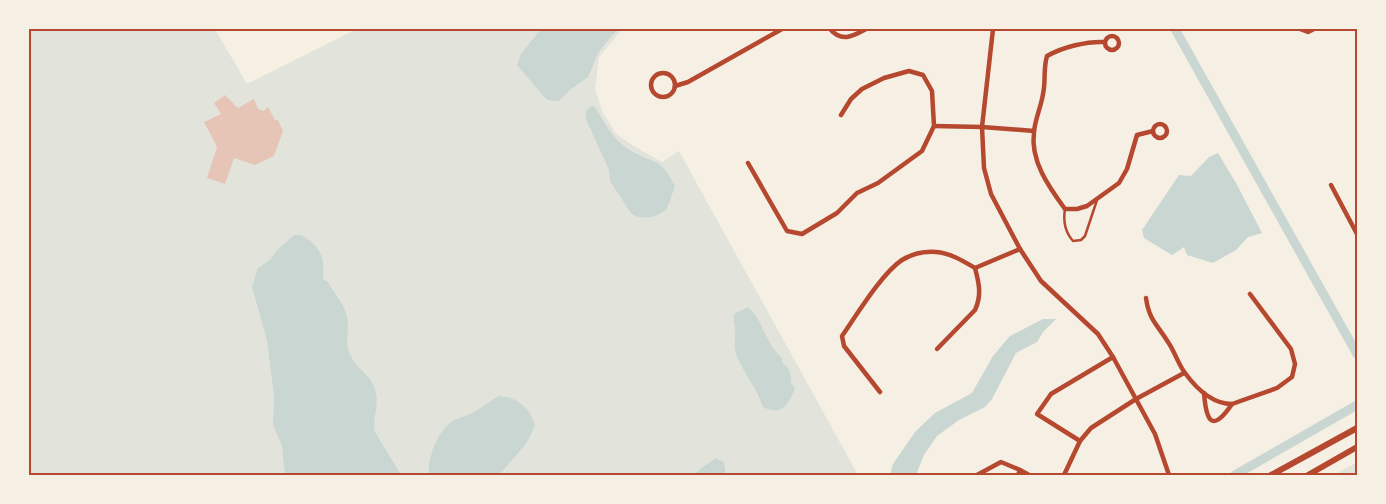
<svg xmlns="http://www.w3.org/2000/svg" width="1386" height="504" font-family="Arial,sans-serif">
  <style>
    .green { fill: #e2e4dc }
    .water { fill: #c9d6d2 }
    .lines { fill: none; stroke-linecap: round; stroke-linejoin: round }
    .canal { stroke: #c9d6d2; stroke-width: 9 }
    .building { fill: #e6c5b7 }
    .service { stroke: #b5482f; stroke-width: 2.5 }
    .minor { stroke: #b5482f; stroke-width: 4.5 }
    .secondary { stroke: #b5482f; stroke-width: 6 }
    .neatline { fill: none; stroke: #b5482f; stroke-width: 2 }
  </style>
  <rect width="100%" height="100%" fill="#f6efe4"/>
  <g class="green">
    <polygon points="29,29 215,29 247,84 357,29 622,29 599,57 595,89 603,113 616,134 632,145 662,162 679,151 858,475 29,475"/>
    <polygon points="1357,462 1357,475 1334,475"/>
  </g>
  <g class="water">
    <polygon points="541,29 619,29 612,35 598,53 588,77 570,90 559,101 552,101 546,99 517,65 521,54"/>
    <path d="M592,106L595,107C605,124 612,138 628,149C653,165 660,155 675,186C674,189 668,207 667,208C659,218 640,221 631,213L610,181L609,170L586,119C585,112 586,109 592,106Z"/>
    <polygon points="1218,153 1236,183 1262,233 1248,237 1236,250 1213,263 1187,255 1184,247 1172,255 1144,238 1142,230 1179,175 1191,176 1209,157"/>
    <path d="M294,235C301,234 304,236 309,240C324,252 324,262 323,279L328,282C334,293 344,304 347,316C350,329 344,343 350,355C357,369 373,376 376,393C379,406 372,419 375,432L401,475H285L282,446L273,425L274,396L267,340L252,287L258,268L270,260L277,250Z"/>
    <path d="M748,307C763,320 766,345 782,358V362C790,370 791,371 791,383L795,388C790,403 782,417 763,407C756,386 743,373 736,354C733,345 736,338 735,330C735,324 733,319 734,314Z"/>
    <polygon points="1043,319 1056,319 1043,332 1037,342 1016,353 992,399 985,407 959,420 937,436 924,455 916,475 890,475 893,464 915,432 935,413 972,393 993,356 1010,336"/>
    <path d="M499,396C518,397 530,408 535,426L526,444L499,475H429C427,458 438,430 454,420C461,417 469,415 476,411C484,407 490,400 499,396Z"/>
    <polygon points="716,458 724,462 726,475 694,475 700,469"/>
  </g>
  <g class="lines">
    <g class="canal">
      <polyline points="1175,29 1357,354"/>
      <polyline points="1235,475 1357,405"/>
    </g>
  </g>
  <polygon class="building" points="225,95 238,108 254,99 258,109 263,111 268,107 275,120 278,120 283,131 274,156 255,165 234,158 225,184 207,178 217,147 204,122 221,114 214,103"/>
  <g class="lines">
    <path class="service" d="M1065,209C1063,221 1065,232 1073,241L1081,240L1085,236L1097,200"/>
    <g class="minor">
      <path d="M830,29C842,43 853,36 866,29"/>
      <polyline points="993,29 982,127 984,168 991,194 1020,249 1041,281 1098,334 1113,357 1155,434 1169,475"/>
      <polyline points="1300,29 1308,32 1314,29"/>
      <circle cx="1112" cy="43" r="7"/>
      <path d="M1105,42C1087,41 1063,47 1047,56C1043,69 1046,81 1043,94C1041,107 1035,119 1034,132C1030,161 1049,187 1065,209H1077L1087,206L1119,183L1127,169L1137,135L1153,131"/>
      <circle cx="663" cy="85" r="12"/>
      <polyline points="675,86 688,82 782,29"/>
      <circle cx="1160" cy="131" r="7"/>
      <polyline points="934,126 982,127 1034,131"/>
      <polyline points="748,163 787,231 802,234 837,213 857,193 878,183 922,151 934,126 932,91 923,75 909,71 884,78 862,89 851,99 841,115"/>
      <polyline points="1331,185 1357,234"/>
      <polyline points="975,268 1020,249"/>
      <path d="M1146,298C1149,320 1157,324 1168,342C1175,352 1178,364 1185,373C1196,388 1212,404 1232,404L1277,388L1292,377L1295,364L1291,349L1250,294"/>
      <path d="M937,349L975,310C982,295 979,283 975,268"/>
      <path d="M880,392L844,346L842,336C856,316 882,273 902,260C912,254 924,251 936,252C950,253 963,261 975,268"/>
      <path d="M1204,393C1206,419 1211,435 1232,404"/>
      <polyline points="1080,441 1037,414 1051,394 1113,357"/>
      <polyline points="1020,470 1029,475"/>
      <polyline points="977,475 1001,462 1020,470 1018,475"/>
      <polyline points="1064,475 1080,441 1091,428 1136,399 1184,373"/>
    </g>
    <g class="secondary">
      <polyline points="1271,475 1357,428"/>
      <polyline points="1308,475 1357,447"/>
    </g>
  </g>
  <rect width="1386" height="504" fill="none" stroke="#f6efe4" stroke-width="60"/>
  <rect x="30" y="30" width="1326" height="444" class="neatline"/>
</svg>
